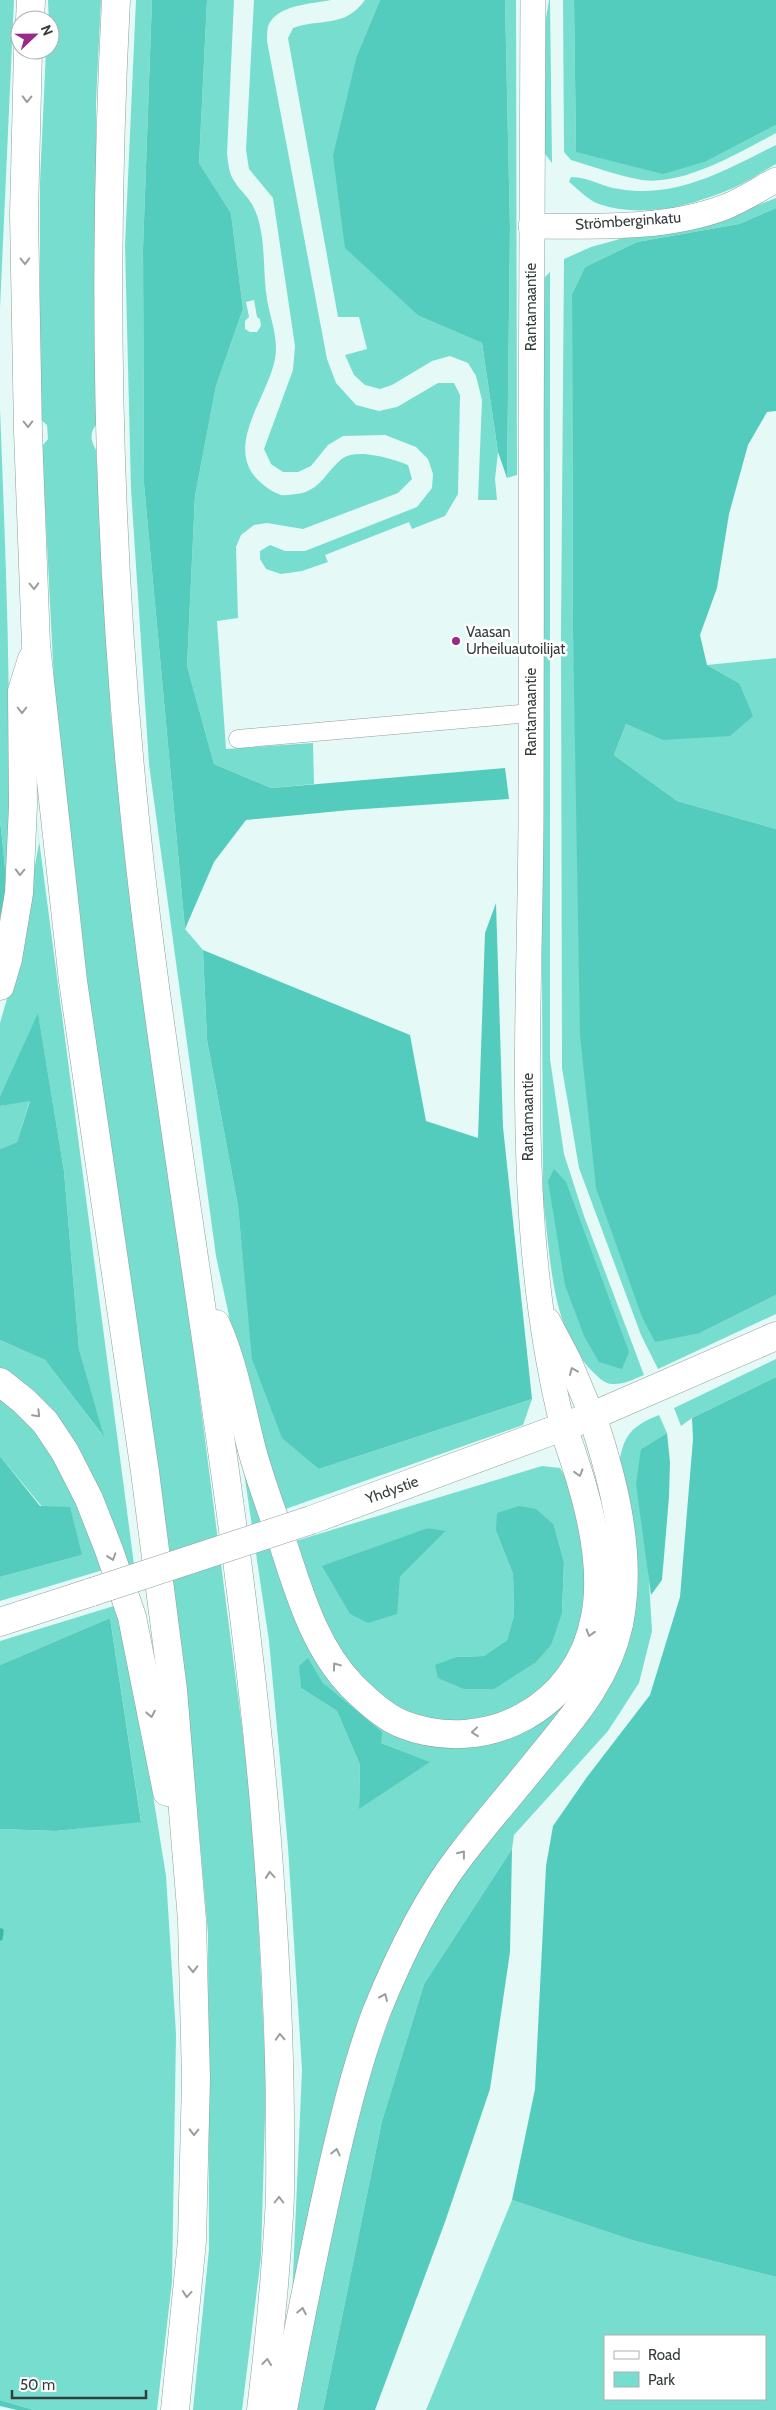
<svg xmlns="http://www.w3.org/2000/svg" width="776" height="2410" font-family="Cabin,sans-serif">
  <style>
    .green { fill: #77ddcf; fill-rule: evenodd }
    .forest { fill: #54ccbd }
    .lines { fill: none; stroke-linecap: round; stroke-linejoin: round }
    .stream { stroke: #3cb8aa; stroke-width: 5.5 }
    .street-casing { stroke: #8da09c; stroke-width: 19 }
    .secondary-casing { stroke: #8da09c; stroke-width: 26 }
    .highway-casing { stroke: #8da09c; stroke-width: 29 }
    .street { stroke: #fff; stroke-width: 18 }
    .secondary { stroke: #fff; stroke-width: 25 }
    .highway { stroke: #fff; stroke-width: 28 }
    .highway-bridge-casing { stroke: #8da09c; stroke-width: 29; stroke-linecap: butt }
    .highway-bridge { stroke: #fff; stroke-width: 28 }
    .oneway { stroke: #9a9e9e }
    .poi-dot { fill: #982a8a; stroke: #fff; stroke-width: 2 }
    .labels { text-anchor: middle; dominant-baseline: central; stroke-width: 5; stroke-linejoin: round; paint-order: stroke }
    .street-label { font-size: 15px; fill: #353d3c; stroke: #fff }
    .poi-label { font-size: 15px; fill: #353d3c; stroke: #fff; text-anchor: start }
  </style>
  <rect width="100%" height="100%" fill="#e5faf6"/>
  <g class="green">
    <polygon points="0,0 14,0 0,308"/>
    <path d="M48,0H101L96,102V425C89,434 91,441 96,450L111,718L132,909L187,1299L253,1813L266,2081L261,2257L242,2410H193L209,2249L208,1933L187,1696L84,962L56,721L42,446L48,439L47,425L40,419V182L46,50H50Z"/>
    <polygon points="136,0 152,0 143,249 144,484 185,929 203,950 207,1040 238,1206 253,1359 319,1469 532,1399 523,1425 280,1511 248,1403 216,1256 149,764 131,489 125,245"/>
    <path d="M207,0H234L227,154C228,161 229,173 233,179C238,189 248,196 253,206C267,234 262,269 267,299C270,318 279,339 275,359C268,397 223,447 259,481C265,487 273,492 281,495C286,496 292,494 296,494C320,492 326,471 343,458C357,448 394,459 408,465L412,479L398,493L303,529L267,523L254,525L241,535L236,547L238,618L217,621L226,749L313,743L314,784L271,788L214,764L187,666L195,496L216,386L243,309L231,213L199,163ZM254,300L257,317L260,319L261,326L257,332H250L245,329V321L249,317L246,302Z"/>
    <path d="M254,0H331C313,4 277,4 268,26C267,30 267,37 267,41L327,359L336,383L356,405L379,411L397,407L438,383H454L460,395L458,494L445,516L412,529L409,522L325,555L328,562L302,571L281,574L266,569L260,559V551L270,545L285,551H305L417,507L432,488L433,474L428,459L416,447L385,435L343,436L328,445L311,466L298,472H283L271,464L264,449L293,370L295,346L273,198L249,169L246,150Z"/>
    <path d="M365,0H380L357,55L419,316L482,343L498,452L495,479L497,500H478L482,400L476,376L468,363L450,356L432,361L392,385L380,389L365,385L354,375L345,355L367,349L359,317H338L288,38L293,28C322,18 345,28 365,0Z"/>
    <polygon points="505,0 516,0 517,475 507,478 510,229"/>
    <polygon points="549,0 550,0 552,163 545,154 543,139 542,42"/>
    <path d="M563,0H574L576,152L707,161L776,125V133C741,152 683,186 642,180C619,176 594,167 571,160L564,152Z"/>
    <path d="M776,145V164C760,173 743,185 726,191C687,207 640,218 599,204C589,201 578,189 569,182L571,177C589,177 602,187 619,189C677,199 726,170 776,145Z"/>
    <polygon points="776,198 776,208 739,224 637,242 585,267 572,294 573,632 578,783 700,1333 776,1295 776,1314 658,1369 641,1335 579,1168 562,1068 561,632 564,259 591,247 627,237 753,207"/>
    <path d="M550,272V1059L564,1154L584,1216L644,1375C634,1379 623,1385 612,1384C605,1384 598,1377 593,1372C550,1329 551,1256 543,1199L539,299L543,279Z"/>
    <path d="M0,408C6,568 13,726 7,886L0,820Z"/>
    <polygon points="776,658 776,829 677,801 614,755 626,724 662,740 739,683 707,665"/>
    <polygon points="36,817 141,1618 111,1522 0,1370 0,1340 45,1360 103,1436 79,1349 64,1171 38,1014 0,1096 0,1023 17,965 39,843"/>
    <polygon points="30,1100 17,1142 0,1149 0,1106"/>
    <polygon points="776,1359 776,1377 692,1418 681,1426 674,1408"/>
    <polygon points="0,1396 7,1400 43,1442 74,1495 103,1570 0,1601 0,1577 82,1555 0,1456"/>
    <path d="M659,1415L667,1433L641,1449L652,1631L639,1683L608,1731L514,1835L512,1849L424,1984L382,2121L323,2410H295L358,2107L403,1980L442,1897L595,1710L616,1671L618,1473C622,1440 626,1428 659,1415Z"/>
    <path d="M241,1452L297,1614L429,1742L588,1681L393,1948L292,2298L302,2070L288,1847L269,1641ZM308,1659L323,1683L381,1743L429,1762L359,1808L360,1765L337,1711L301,1688L300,1666Z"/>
    <path d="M542,1466L560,1468L578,1498L585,1566L583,1635L557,1676L526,1707L475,1726L427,1720L373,1695L329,1635L289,1543ZM554,1525L564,1562L562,1613L464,1689L457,1657L484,1656L507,1640L514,1615L513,1574L496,1531ZM427,1528L445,1532L400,1577Z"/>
    <polygon points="117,1605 144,1739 166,1876 176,2034 172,2282 157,2410 34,2410 0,2400 0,1829 56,1831 141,1821 110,1618 0,1665 0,1641"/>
    <path d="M512,2200L635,2241L776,2277V2410H426ZM605,2336H765V2399H605Z"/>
  </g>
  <g class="forest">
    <polygon points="152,0 207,0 199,163 231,213 243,309 216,386 195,496 187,666 214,764 271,788 505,768 509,799 350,810 246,820 214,862 185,929 144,484 143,249"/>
    <polygon points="380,0 505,0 510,229 507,478 498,452 482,343 419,316 345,248 333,156 357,55"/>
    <polygon points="574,0 776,0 776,125 707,161 663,174 576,152"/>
    <polygon points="776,208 776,411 767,412 748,445 729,514 717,588 700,635 707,665 739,683 753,716 730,736 662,740 626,724 614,755 677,801 776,829 776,1295 700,1333 655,1342 642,1317 596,1188 580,1035 573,632 572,294 585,267 637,242 739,224"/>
    <polygon points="0,820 7,886 0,918"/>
    <polygon points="496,903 503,1127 532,1399 319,1469 282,1438 252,1359 238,1206 207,1040 203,950 410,1035 426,1121 478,1138 485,933"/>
    <polygon points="38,1013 64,1171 79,1349 104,1437 45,1360 0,1340 0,1149 17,1142 30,1101 0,1106 0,1096"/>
    <polygon points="554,1169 566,1182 629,1352 622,1369 599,1362 584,1336 565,1285 548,1181"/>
    <polygon points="776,1377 776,2277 635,2241 512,2200 535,2089 546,1866 553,1826 587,1777 650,1695 680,1597 693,1439 692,1418"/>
    <polygon points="667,1433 670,1462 669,1497 662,1580 651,1595 636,1484 641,1449"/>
    <polygon points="0,1456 40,1506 70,1507 82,1555 0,1577"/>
    <polygon points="519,1506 536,1509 554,1525 564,1562 562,1613 551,1645 536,1662 494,1689 464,1689 438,1678 435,1665 457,1657 484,1656 507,1640 514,1615 513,1574 496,1531 497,1513"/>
    <polygon points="428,1528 446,1531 400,1577 397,1614 368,1623 350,1614 322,1566"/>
    <polygon points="110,1618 141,1822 56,1831 0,1829 0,1665"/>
    <polygon points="308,1658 323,1683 382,1732 381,1743 430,1762 359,1809 360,1765 337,1711 301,1688 299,1666"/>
    <polygon points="512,1849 510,1952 490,2089 445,2222 375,2410 323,2410 382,2121 424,1984"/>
    <polygon points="0,2400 34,2410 17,2410 0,2406"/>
  </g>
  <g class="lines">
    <polyline class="stream" points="0,1938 1,1931"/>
    <defs>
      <polyline id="street" points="238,739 531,713"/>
      <g id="secondary">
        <path d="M533,0C530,273 532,546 531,819C530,1022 513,1229 563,1427"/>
        <path d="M531,226C594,226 665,230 725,207C743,200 759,189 776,180"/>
        <polyline points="548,1321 569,1361 592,1416"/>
      </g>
      <g id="highway">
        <path d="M116,0C99,324 110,650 153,971C190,1249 239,1524 264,1803C273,1912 280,2021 280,2131C280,2159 281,2188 279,2216C275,2281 269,2346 261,2410"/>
        <polyline points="30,20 31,0"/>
        <polyline points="28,50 24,214 28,432 36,645 73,981 145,1472 173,1690 192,1920 196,2079 192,2241 175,2410"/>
        <polyline points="0,986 8,959 19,893 23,806 22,691 32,659"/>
        <path d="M216,1324C234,1363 241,1408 252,1450C262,1487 277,1524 289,1562C303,1605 319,1652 352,1686C365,1699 384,1717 402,1724C486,1757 579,1707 595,1617C607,1557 583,1483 563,1427"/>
        <polyline points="0,1382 24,1401 45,1422 65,1452 89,1499 109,1550 132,1617 167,1792"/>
        <polyline points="311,1520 592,1416 776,1336"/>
        <polyline points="0,1622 92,1592"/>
        <path d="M283,2410C298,2330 314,2250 332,2170C344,2118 357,2064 376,2013C397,1961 426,1900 461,1855C487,1821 516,1788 543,1754C576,1714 608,1676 619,1624C633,1556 614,1481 592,1416"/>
      </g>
    </defs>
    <use href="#street" class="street-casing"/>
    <use href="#secondary" class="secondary-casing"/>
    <use href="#highway" class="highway-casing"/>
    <use href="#street" class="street"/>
    <use href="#secondary" class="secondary"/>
    <use href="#highway" class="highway"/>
    <defs>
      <polyline id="highway-bridge" points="92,1592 311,1520"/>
    </defs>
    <use href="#highway-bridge" class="highway-bridge-casing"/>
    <use href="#highway-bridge" class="highway-bridge"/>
  </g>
  <defs><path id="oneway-chevron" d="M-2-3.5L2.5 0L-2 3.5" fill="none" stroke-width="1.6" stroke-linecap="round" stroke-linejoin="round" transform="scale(1.25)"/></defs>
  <g class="oneway">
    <use href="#oneway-chevron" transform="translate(27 99) rotate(91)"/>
    <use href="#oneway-chevron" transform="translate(25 261) rotate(89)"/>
    <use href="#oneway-chevron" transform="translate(28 424) rotate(89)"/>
    <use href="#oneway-chevron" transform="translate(34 586) rotate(88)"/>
    <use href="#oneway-chevron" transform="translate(22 710) rotate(90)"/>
    <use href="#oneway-chevron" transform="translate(20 872) rotate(92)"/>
    <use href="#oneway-chevron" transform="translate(573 1371) rotate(-113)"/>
    <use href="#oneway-chevron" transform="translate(37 1414) rotate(45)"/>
    <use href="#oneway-chevron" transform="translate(579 1473) rotate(73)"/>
    <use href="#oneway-chevron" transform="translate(112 1557) rotate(71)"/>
    <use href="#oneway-chevron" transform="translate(590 1633) rotate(107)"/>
    <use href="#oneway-chevron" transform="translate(336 1666) rotate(-127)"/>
    <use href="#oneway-chevron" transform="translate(151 1714) rotate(79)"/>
    <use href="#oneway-chevron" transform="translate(475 1732) rotate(174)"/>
    <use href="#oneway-chevron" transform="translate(462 1854) rotate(-52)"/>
    <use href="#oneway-chevron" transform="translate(270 1875) rotate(-95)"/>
    <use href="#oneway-chevron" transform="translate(193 1969) rotate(89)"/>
    <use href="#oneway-chevron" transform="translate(384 1997) rotate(-66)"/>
    <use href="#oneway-chevron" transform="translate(280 2037) rotate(-93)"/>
    <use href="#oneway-chevron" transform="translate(194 2132) rotate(91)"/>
    <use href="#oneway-chevron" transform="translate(336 2152) rotate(-77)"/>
    <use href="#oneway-chevron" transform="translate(279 2200) rotate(-90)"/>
    <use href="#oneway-chevron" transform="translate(187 2294) rotate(95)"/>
    <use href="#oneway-chevron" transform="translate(302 2311) rotate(-79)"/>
    <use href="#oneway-chevron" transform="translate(267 2362) rotate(-83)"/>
  </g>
  <circle class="poi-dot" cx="456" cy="641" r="5"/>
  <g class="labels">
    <g class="street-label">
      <text transform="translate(628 221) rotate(-4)">Strömberginkatu</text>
      <text transform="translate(531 307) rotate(-90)">Rantamaantie</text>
      <text transform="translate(531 712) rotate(-90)">Rantamaantie</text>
      <text transform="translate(528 1117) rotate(-90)">Rantamaantie</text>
      <text transform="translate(392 1490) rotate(-20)">Yhdystie</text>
    </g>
    <g class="poi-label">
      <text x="466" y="632">Vaasan<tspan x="466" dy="17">Urheiluautoilijat</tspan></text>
    </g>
  </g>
  <rect x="604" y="2335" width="162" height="65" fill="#ffffff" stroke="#aeb1b1"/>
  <rect x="614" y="2351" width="25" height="8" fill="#ffffff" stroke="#aeb1b1"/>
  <text x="648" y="2360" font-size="15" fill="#353d3c">Road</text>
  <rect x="614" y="2372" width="25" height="15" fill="#77ddcf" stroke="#aeb1b1"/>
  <text x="648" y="2385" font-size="15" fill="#353d3c">Park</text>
  <g transform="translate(35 35) rotate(68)"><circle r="24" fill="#ffffff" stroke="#aeb1b1"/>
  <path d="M0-4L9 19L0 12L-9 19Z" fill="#982a8a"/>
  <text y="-8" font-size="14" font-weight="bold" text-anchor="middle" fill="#353d3c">N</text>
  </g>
  <path d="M12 2390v8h134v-8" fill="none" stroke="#353d3c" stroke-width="2.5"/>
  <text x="20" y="2390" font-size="15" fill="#353d3c" stroke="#ffffff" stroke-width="4" paint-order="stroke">50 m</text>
</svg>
